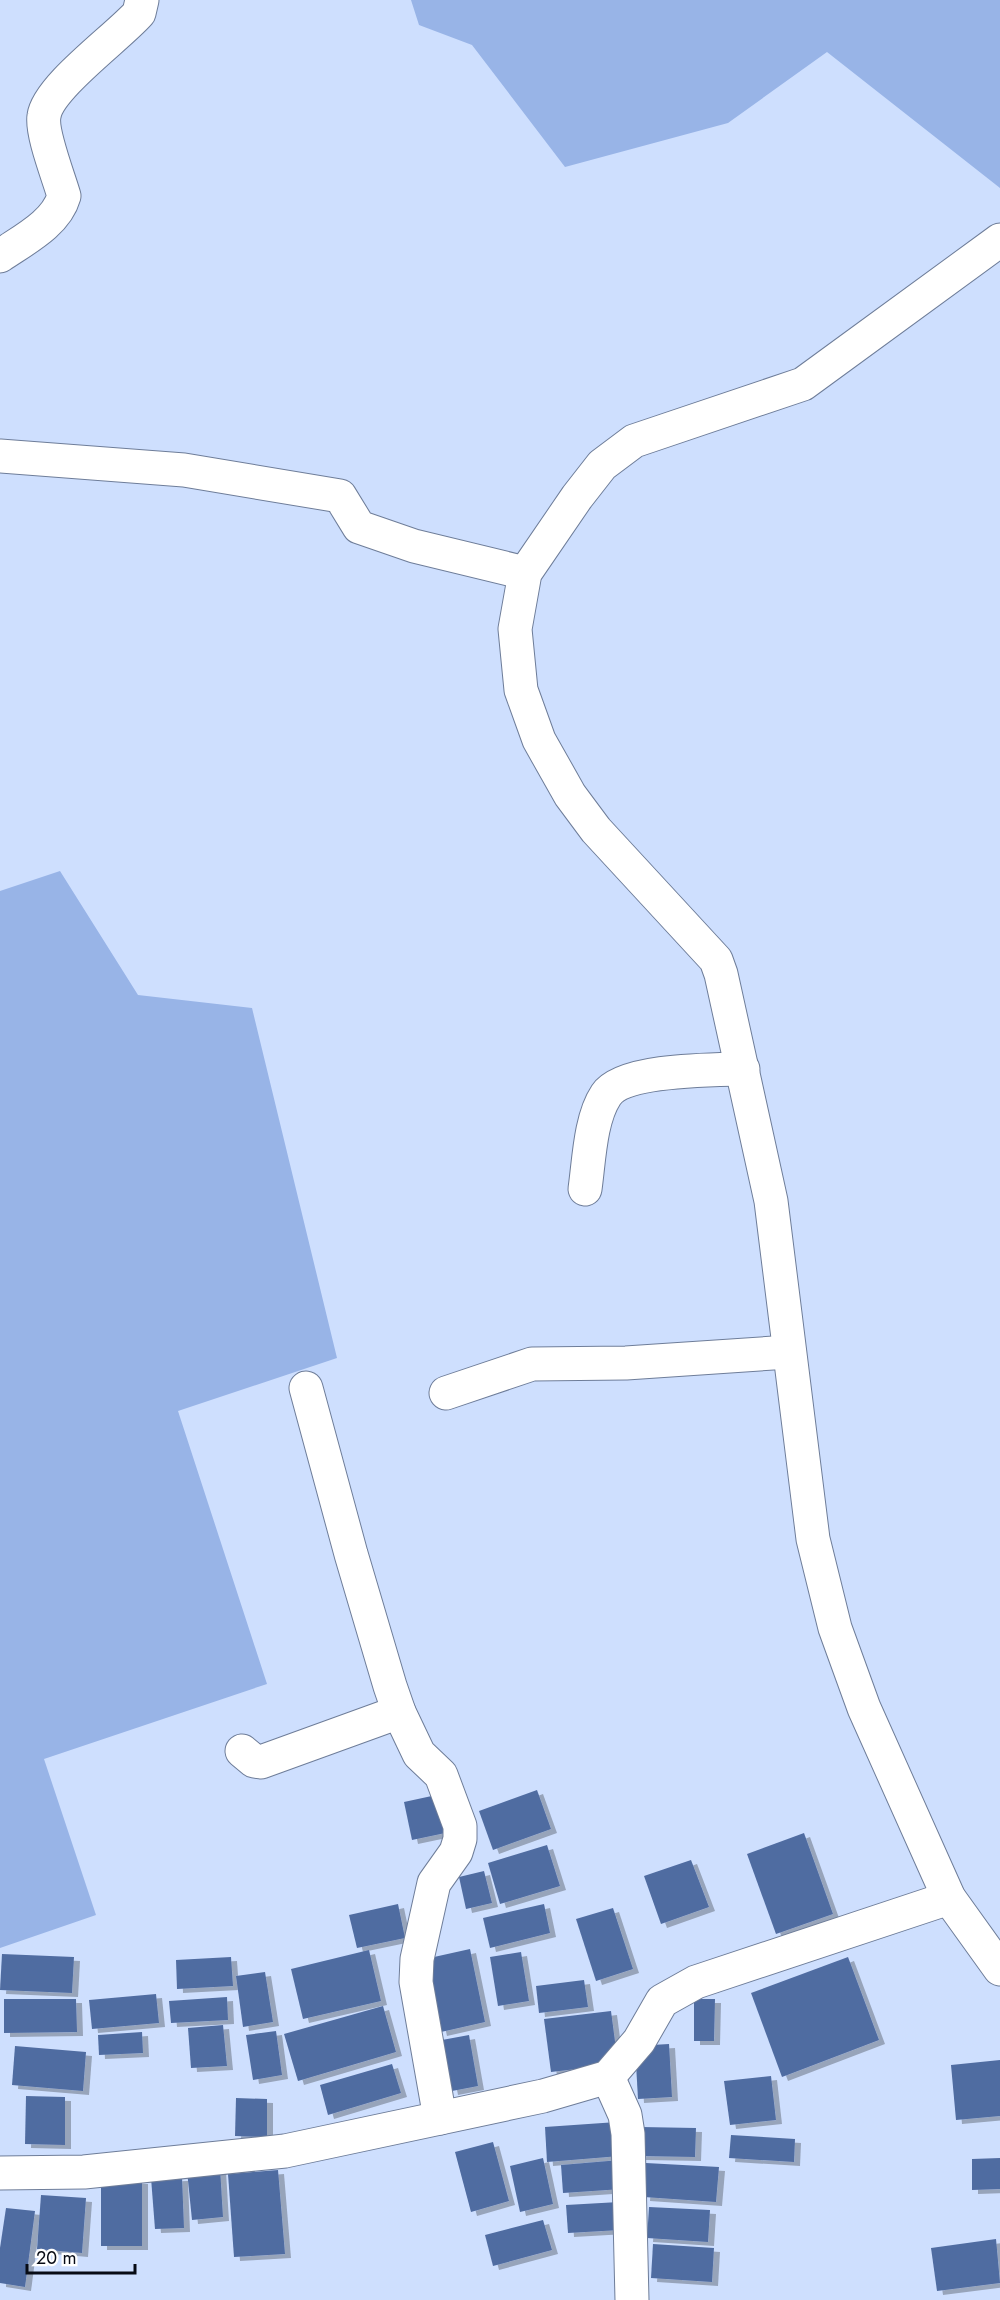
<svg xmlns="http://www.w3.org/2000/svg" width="1000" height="2300" font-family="Jost,sans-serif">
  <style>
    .green { fill: #98b4e7 }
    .building { fill: #506ca1; filter: url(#shadow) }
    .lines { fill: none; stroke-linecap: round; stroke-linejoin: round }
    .minor-casing { stroke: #6e7d99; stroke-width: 35 }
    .minor { stroke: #fff; stroke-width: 33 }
  </style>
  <defs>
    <filter id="shadow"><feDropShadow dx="6" dy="4" stdDeviation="0" flood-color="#0004"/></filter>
  </defs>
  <rect width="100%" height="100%" fill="#cedffe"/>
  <g class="green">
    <polygon points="411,0 1000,0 1000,188 827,52 728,123 565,167 472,45 419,25"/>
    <polygon points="60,871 138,995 252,1008 337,1358 178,1411 267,1684 44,1759 96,1915 0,1948 0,891"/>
  </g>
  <g class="building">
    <polygon points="537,1790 551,1829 493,1850 479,1811"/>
    <polygon points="441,1794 450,1832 412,1840 404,1802"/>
    <polygon points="804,1833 833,1914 776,1934 747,1854"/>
    <polygon points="547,1845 560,1886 500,1904 488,1863"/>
    <polygon points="691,1860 709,1907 661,1924 644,1876"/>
    <polygon points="484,1871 492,1903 466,1909 459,1877"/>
    <polygon points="398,1904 405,1938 357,1948 349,1915"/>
    <polygon points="544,1904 550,1933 490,1948 483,1918"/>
    <polygon points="613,1908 633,1969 596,1981 576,1919"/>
    <polygon points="470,1949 485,2022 441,2032 425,1959"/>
    <polygon points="369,1950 381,2001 303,2019 291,1969"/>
    <polygon points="521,1952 529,2001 498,2006 490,1957"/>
    <polygon points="2,1954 74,1957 72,1993 0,1990"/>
    <polygon points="231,1957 233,1986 177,1989 176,1960"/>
    <polygon points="848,1957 879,2040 782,2077 751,1993"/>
    <polygon points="265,1972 273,2022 243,2027 236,1976"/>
    <polygon points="584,1980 588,2007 539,2013 536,1986"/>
    <polygon points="156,1994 159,2023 92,2029 89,2000"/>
    <polygon points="227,1997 228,2020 171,2023 169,2001"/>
    <polygon points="4,1999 76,1999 77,2032 4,2033"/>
    <polygon points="694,1999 715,1999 714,2041 694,2041"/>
    <polygon points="383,2006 396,2052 298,2081 284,2034"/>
    <polygon points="611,2011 618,2064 551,2072 544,2019"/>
    <polygon points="223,2025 227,2066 191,2068 188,2028"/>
    <polygon points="276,2031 282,2075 253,2080 246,2035"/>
    <polygon points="142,2032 143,2053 99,2055 98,2035"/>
    <polygon points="469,2035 478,2086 452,2091 442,2040"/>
    <polygon points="669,2044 672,2097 638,2099 635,2046"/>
    <polygon points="15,2046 86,2052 83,2091 12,2085"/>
    <polygon points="1000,2060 1000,2116 956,2120 951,2065"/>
    <polygon points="392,2064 401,2093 328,2115 320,2085"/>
    <polygon points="771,2076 776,2120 730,2125 724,2081"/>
    <polygon points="26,2096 65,2097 65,2145 25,2144"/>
    <polygon points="236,2098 267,2099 267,2137 235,2136"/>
    <polygon points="617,2122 620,2156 547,2162 545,2127"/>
    <polygon points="641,2127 696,2128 695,2157 640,2156"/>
    <polygon points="731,2135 795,2139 794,2162 729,2158"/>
    <polygon points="493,2142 509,2201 471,2212 455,2152"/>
    <polygon points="543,2158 553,2204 520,2212 510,2166"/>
    <polygon points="1000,2158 1000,2189 972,2190 972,2159"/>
    <polygon points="620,2160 622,2189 563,2193 561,2165"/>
    <polygon points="646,2163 719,2167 716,2202 644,2197"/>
    <polygon points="220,2168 223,2217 192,2220 187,2171"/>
    <polygon points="278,2170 285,2254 234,2257 228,2174"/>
    <polygon points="182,2177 184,2228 155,2229 151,2178"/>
    <rect x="101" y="2180" width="41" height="66"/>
    <polygon points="41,2195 86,2198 82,2253 37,2249"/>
    <polygon points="619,2202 620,2230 568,2233 566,2205"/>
    <polygon points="649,2207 710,2210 708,2242 647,2238"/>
    <polygon points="6,2208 35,2211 25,2287 0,2283 0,2248"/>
    <polygon points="543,2220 552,2250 493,2266 485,2235"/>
    <polygon points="996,2239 1000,2283 937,2291 931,2248"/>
    <polygon points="653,2244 714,2248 712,2282 651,2278"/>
  </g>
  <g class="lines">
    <defs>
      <g id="minor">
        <polyline points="1000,240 803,384 634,441 602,465 577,497 525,573 515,629 521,690 539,740 570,795 596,830 716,960 721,974 771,1201 813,1539 835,1628 864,1708 949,1898 1000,1969"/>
        <path d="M0,256C23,240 56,224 64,196C59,178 41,133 44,116C48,87 118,37 139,13L142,0"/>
        <polyline points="0,456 184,470 340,496 359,527 414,546 525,573"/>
        <path d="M585,1189C589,1161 590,1119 606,1095C623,1069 713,1070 743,1069"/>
        <polyline points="306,1388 351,1554 390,1686 399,1712 419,1754 441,1775 460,1826 460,1839 456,1852 434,1883 417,1959 416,1982 440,2118"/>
        <polyline points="446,1393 532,1364 626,1363 789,1352"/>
        <polyline points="242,1751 254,1761 261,1762 399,1712"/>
        <polyline points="608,2077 625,2115 628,2134 632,2300"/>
        <polyline points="0,2173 84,2172 285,2151 543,2096 608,2077 639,2041 662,2001 696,1982 949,1898"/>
      </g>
    </defs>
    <use href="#minor" class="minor-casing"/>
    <use href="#minor" class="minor"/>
  </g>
  <path d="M27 2264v9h108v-9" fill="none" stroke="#070b15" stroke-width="3"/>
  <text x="36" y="2264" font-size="18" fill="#070b15" stroke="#ffffff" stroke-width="4.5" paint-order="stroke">20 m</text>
</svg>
